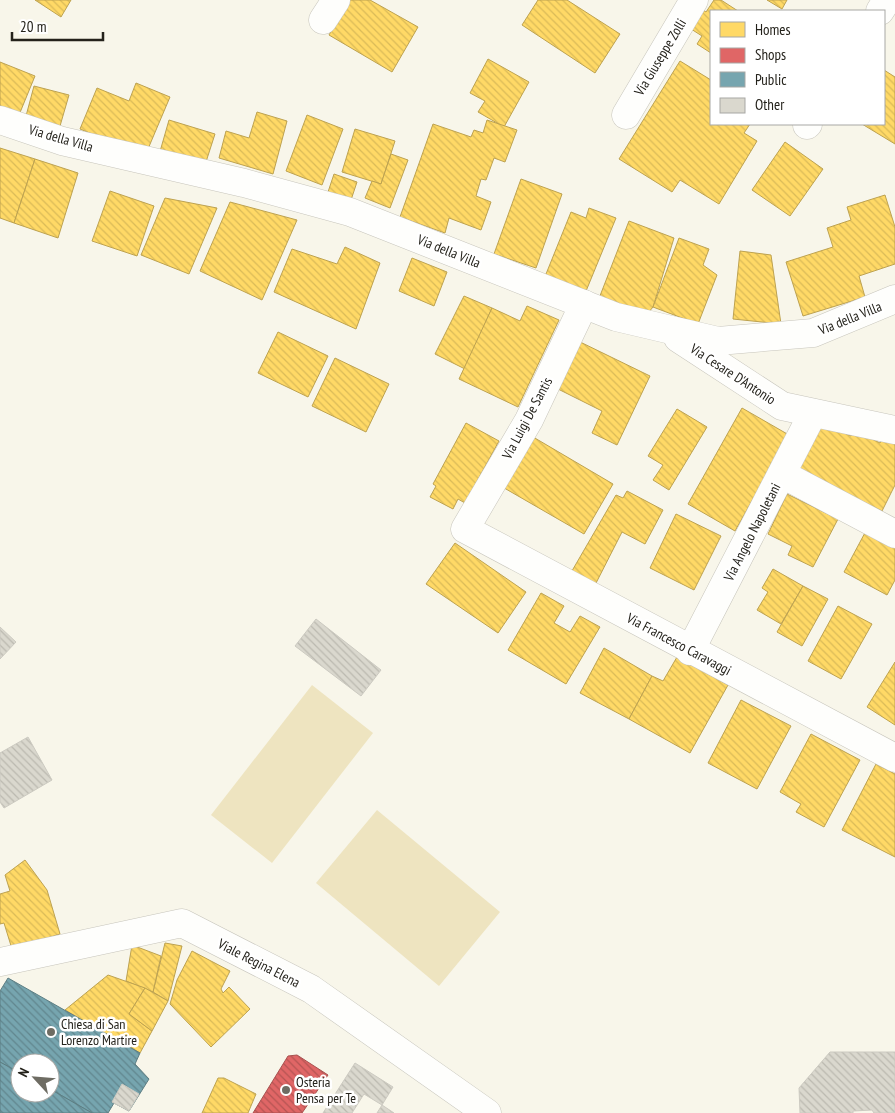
<svg xmlns="http://www.w3.org/2000/svg" width="895" height="1113" font-family="'PT Sans Narrow',sans-serif">
  <style>
    .pitch { fill: #eee4c0 }
    .homes { fill: url(#homes-back-hatch); stroke: #bda250 }
    .shops { fill: url(#shops-back-hatch); stroke: #a85250 }
    .public { fill: url(#public-back-hatch); stroke: #5d7e83 }
    .building { fill: url(#building-back-hatch); stroke: #cccac1 }
    .lines { fill: none; stroke-linecap: round; stroke-linejoin: round }
    .minor-casing { stroke: #c7c5bc; stroke-width: 29 }
    .minor { stroke: #fefefc; stroke-width: 28 }
    .poi-dot { fill: #6e6c63; stroke: #fff; stroke-width: 2 }
    .labels { text-anchor: middle; dominant-baseline: central; stroke-width: 5; stroke-linejoin: round; paint-order: stroke }
    .street-label { font-size: 14px; fill: #24221b; stroke: #fff }
    .poi-label { font-size: 14px; fill: #24221b; stroke: #fff; text-anchor: start }
  </style>
  <defs>
    <pattern id="homes-back-hatch" width="6" height="6" patternUnits="userSpaceOnUse" patternTransform="scale(1.25)"><rect width="6" height="6" fill="#ffd966"/><path d="M-1 5l2 2M0 0l6 6M5-1l2 2" fill="none" stroke="#daba58"/></pattern>
    <pattern id="shops-back-hatch" width="6" height="6" patternUnits="userSpaceOnUse" patternTransform="scale(1.25)"><rect width="6" height="6" fill="#e06666"/><path d="M-1 5l2 2M0 0l6 6M5-1l2 2" fill="none" stroke="#b55453"/></pattern>
    <pattern id="public-back-hatch" width="6" height="6" patternUnits="userSpaceOnUse" patternTransform="scale(1.25)"><rect width="6" height="6" fill="#76a5af"/><path d="M-1 5l2 2M0 0l6 6M5-1l2 2" fill="none" stroke="#61868e"/></pattern>
    <pattern id="building-back-hatch" width="6" height="6" patternUnits="userSpaceOnUse" patternTransform="scale(1.25)"><rect width="6" height="6" fill="#dad8ce"/><path d="M-1 5l2 2M0 0l6 6M5-1l2 2" fill="none" stroke="#bbb9b0"/></pattern>
  </defs>
  <rect width="100%" height="100%" fill="#f8f6ea"/>
  <g class="pitch">
    <polygon points="312,685 373,733 272,863 211,815"/>
    <polygon points="377,810 500,912 439,986 316,883"/>
  </g>
  <g class="homes">
    <polygon points="35,0 71,0 61,17"/>
    <polygon points="349,0 370,0 418,27 392,72 329,35"/>
    <polygon points="538,0 567,0 620,34 595,73 522,25"/>
    <polygon points="714,0 721,0 738,11 711,11 711,53 697,44 702,36 688,27 700,8 706,12"/>
    <polygon points="767,0 787,0 782,9"/>
    <polygon points="488,59 529,82 504,127 478,112 485,101 470,93"/>
    <polygon points="680,61 711,80 711,124 750,124 744,133 757,141 719,204 680,180 672,192 619,159"/>
    <polygon points="0,62 35,76 19,115 0,107"/>
    <polygon points="884,70 895,77 895,144 862,124 884,124"/>
    <polygon points="136,83 170,97 145,156 80,129 97,88 129,101"/>
    <polygon points="34,86 69,95 60,126 26,116"/>
    <polygon points="257,112 287,121 273,174 219,158 226,131 249,138"/>
    <polygon points="307,115 343,129 322,185 286,171"/>
    <polygon points="169,120 215,134 204,168 159,155"/>
    <polygon points="487,120 517,130 505,162 494,158 486,180 481,179 476,196 491,202 481,230 449,218 445,233 400,217 433,124 471,137 474,130 483,133"/>
    <polygon points="355,129 395,141 381,184 342,172"/>
    <polygon points="785,142 823,169 790,216 752,190"/>
    <polygon points="0,148 35,159 14,223 0,218"/>
    <polygon points="391,154 408,160 390,208 365,198 372,181 381,184"/>
    <polygon points="35,159 78,173 58,238 14,223"/>
    <polygon points="334,174 357,182 350,203 327,195"/>
    <polygon points="521,179 562,194 536,268 494,254"/>
    <polygon points="110,191 154,206 137,256 92,241"/>
    <polygon points="885,195 895,227 895,264 859,276 865,297 803,316 786,262 833,247 827,228 851,220 847,207"/>
    <polygon points="165,198 217,208 189,274 141,255"/>
    <polygon points="230,202 297,220 262,300 200,271"/>
    <polygon points="589,208 616,218 584,296 544,279 571,212 586,218"/>
    <polygon points="629,221 674,238 653,307 643,319 598,301"/>
    <polygon points="679,238 709,249 703,265 717,275 698,324 653,307"/>
    <polygon points="345,247 380,263 356,329 274,292 292,249 337,264"/>
    <polygon points="740,251 771,255 781,324 733,319"/>
    <polygon points="412,258 447,272 434,306 399,291"/>
    <polygon points="464,296 492,308 465,369 435,354"/>
    <polygon points="527,306 559,320 518,407 459,379 492,308 520,321"/>
    <polygon points="278,332 328,356 308,397 258,373"/>
    <polygon points="574,339 650,376 617,445 592,433 602,411 552,386"/>
    <polygon points="335,358 389,384 366,432 312,406"/>
    <polygon points="742,408 789,435 735,531 688,504"/>
    <polygon points="677,409 707,427 669,490 653,480 663,465 648,456"/>
    <polygon points="818,421 851,436 854,430 880,443 883,437 895,443 895,485 882,511 823,482 793,473"/>
    <polygon points="466,423 499,441 465,503 458,499 453,509 430,497 436,486 433,484"/>
    <polygon points="528,434 613,484 584,534 499,485"/>
    <polygon points="627,491 663,510 645,544 622,532 593,589 569,576 616,495 623,498"/>
    <polygon points="787,494 838,519 813,567 788,555 792,546 768,534"/>
    <polygon points="676,514 721,536 694,590 650,568"/>
    <polygon points="867,529 895,545 895,580 887,595 844,572"/>
    <polygon points="455,543 526,592 498,633 426,584"/>
    <polygon points="773,569 803,586 781,624 757,610 768,592 762,588"/>
    <polygon points="803,586 828,599 802,646 777,632"/>
    <polygon points="541,593 564,606 554,623 570,632 580,616 600,627 566,684 508,650"/>
    <polygon points="838,606 872,624 841,679 808,661"/>
    <polygon points="604,648 652,676 629,719 580,693"/>
    <polygon points="677,657 728,685 690,753 629,719 652,676 663,681"/>
    <polygon points="895,662 895,725 867,707"/>
    <polygon points="741,700 791,726 757,789 708,763"/>
    <polygon points="811,734 860,760 824,827 796,812 801,804 780,792"/>
    <polygon points="876,764 895,774 895,857 842,830"/>
    <polygon points="25,860 47,890 60,934 12,949 4,923 0,924 0,894 10,891 5,875"/>
    <polygon points="165,943 182,946 168,1001 153,992"/>
    <polygon points="132,945 161,956 153,992 126,981"/>
    <polygon points="192,951 230,971 221,989 223,993 229,987 250,1009 211,1047 170,1004 177,980"/>
    <polygon points="108,975 145,988 129,1014 152,1031 140,1053 65,1010"/>
    <polygon points="145,988 168,1001 152,1031 129,1014"/>
    <polygon points="218,1078 224,1078 256,1094 248,1113 202,1113"/>
  </g>
  <polygon class="shops" points="297,1055 328,1075 302,1113 253,1113 288,1056"/>
  <g class="public">
    <polygon points="8,978 140,1053 135,1064 149,1079 129,1111 114,1103 108,1113 92,1113 50,1089 50,1063 20,1063 20,1073 0,1062 0,991"/>
    <polygon points="0,1062 20,1073 20,1093 50,1093 50,1089 92,1113 0,1113"/>
  </g>
  <g class="building">
    <polygon points="316,619 381,670 361,696 295,646"/>
    <polygon points="0,627 16,642 0,659"/>
    <polygon points="28,737 52,780 4,808 0,802 0,753"/>
    <polygon points="830,1052 895,1052 895,1113 874,1113 872,1110 853,1111 853,1113 800,1113 799,1088"/>
    <polygon points="355,1063 393,1087 382,1105 364,1094 352,1113 323,1113"/>
    <polygon points="122,1084 139,1094 129,1111 112,1102"/>
    <polygon points="382,1105 394,1113 377,1113"/>
  </g>
  <g class="lines">
    <defs>
      <g id="minor">
        <polyline points="880,11 887,0"/>
        <polyline points="323,20 336,0"/>
        <polyline points="626,115 694,0"/>
        <polyline points="0,120 62,141 244,183 350,212 616,317 718,341 813,333 895,299"/>
        <polyline points="807,125 808,124"/>
        <polyline points="584,304 529,420 465,529 895,758"/>
        <polyline points="678,338 782,406 895,430"/>
        <polyline points="782,474 895,534"/>
        <polyline points="690,651 813,413"/>
        <polyline points="0,962 182,923 311,989 487,1113"/>
      </g>
    </defs>
    <use href="#minor" class="minor-casing"/>
    <use href="#minor" class="minor"/>
  </g>
  <g class="poi-dot">
    <circle cx="51" cy="1032" r="5"/>
    <circle cx="286" cy="1090" r="5"/>
  </g>
  <g class="labels">
    <g class="street-label">
      <text transform="translate(660 57) rotate(-59)">Via Giuseppe Zolli</text>
      <text transform="translate(61 138) rotate(16)">Via della Villa</text>
      <text transform="translate(449 251) rotate(22)">Via della Villa</text>
      <text transform="translate(850 318) rotate(-22)">Via della Villa</text>
      <text transform="translate(733 374) rotate(33)">Via Cesare D'Antonio</text>
      <text transform="translate(527 418) rotate(-62)">Via Luigi De Santis</text>
      <text transform="translate(752 532) rotate(-63)">Via Angelo Napoletani</text>
      <text transform="translate(679 644) rotate(28)">Via Francesco Caravaggi</text>
      <text transform="translate(259 963) rotate(27)">Viale Regina Elena</text>
    </g>
    <g class="poi-label">
      <text x="61" y="1024">Chiesa di San<tspan x="61" dy="16">Lorenzo Martire</tspan></text>
      <text x="296" y="1082">Osteria<tspan x="296" dy="16">Pensa per Te</tspan></text>
    </g>
  </g>
  <rect x="710" y="10" width="175" height="115" fill="#ffffff" stroke="#a7a7a4"/>
  <rect x="720" y="22" width="25" height="15" fill="#ffd966" stroke="#a7a7a4"/>
  <text x="755" y="35" font-size="15" fill="#24221b">Homes</text>
  <rect x="720" y="48" width="25" height="15" fill="#e06666" stroke="#a7a7a4"/>
  <text x="755" y="60" font-size="15" fill="#24221b">Shops</text>
  <rect x="720" y="72" width="25" height="15" fill="#76a5af" stroke="#a7a7a4"/>
  <text x="755" y="85" font-size="15" fill="#24221b">Public</text>
  <rect x="720" y="98" width="25" height="15" fill="#dad8ce" stroke="#a7a7a4"/>
  <text x="755" y="110" font-size="15" fill="#24221b">Other</text>
  <g transform="translate(35 1078) rotate(296)"><circle r="24" fill="#ffffff" stroke="#a7a7a4"/>
  <path d="M0-4L9 19L0 12L-9 19Z" fill="#6e6c63"/>
  <text y="-8" font-size="14" font-weight="bold" text-anchor="middle" fill="#24221b">N</text>
  </g>
  <path d="M12 32v8h91v-8" fill="none" stroke="#24221b" stroke-width="2.5"/>
  <text x="20" y="32" font-size="15" fill="#24221b" stroke="#ffffff" stroke-width="4" paint-order="stroke">20 m</text>
</svg>
